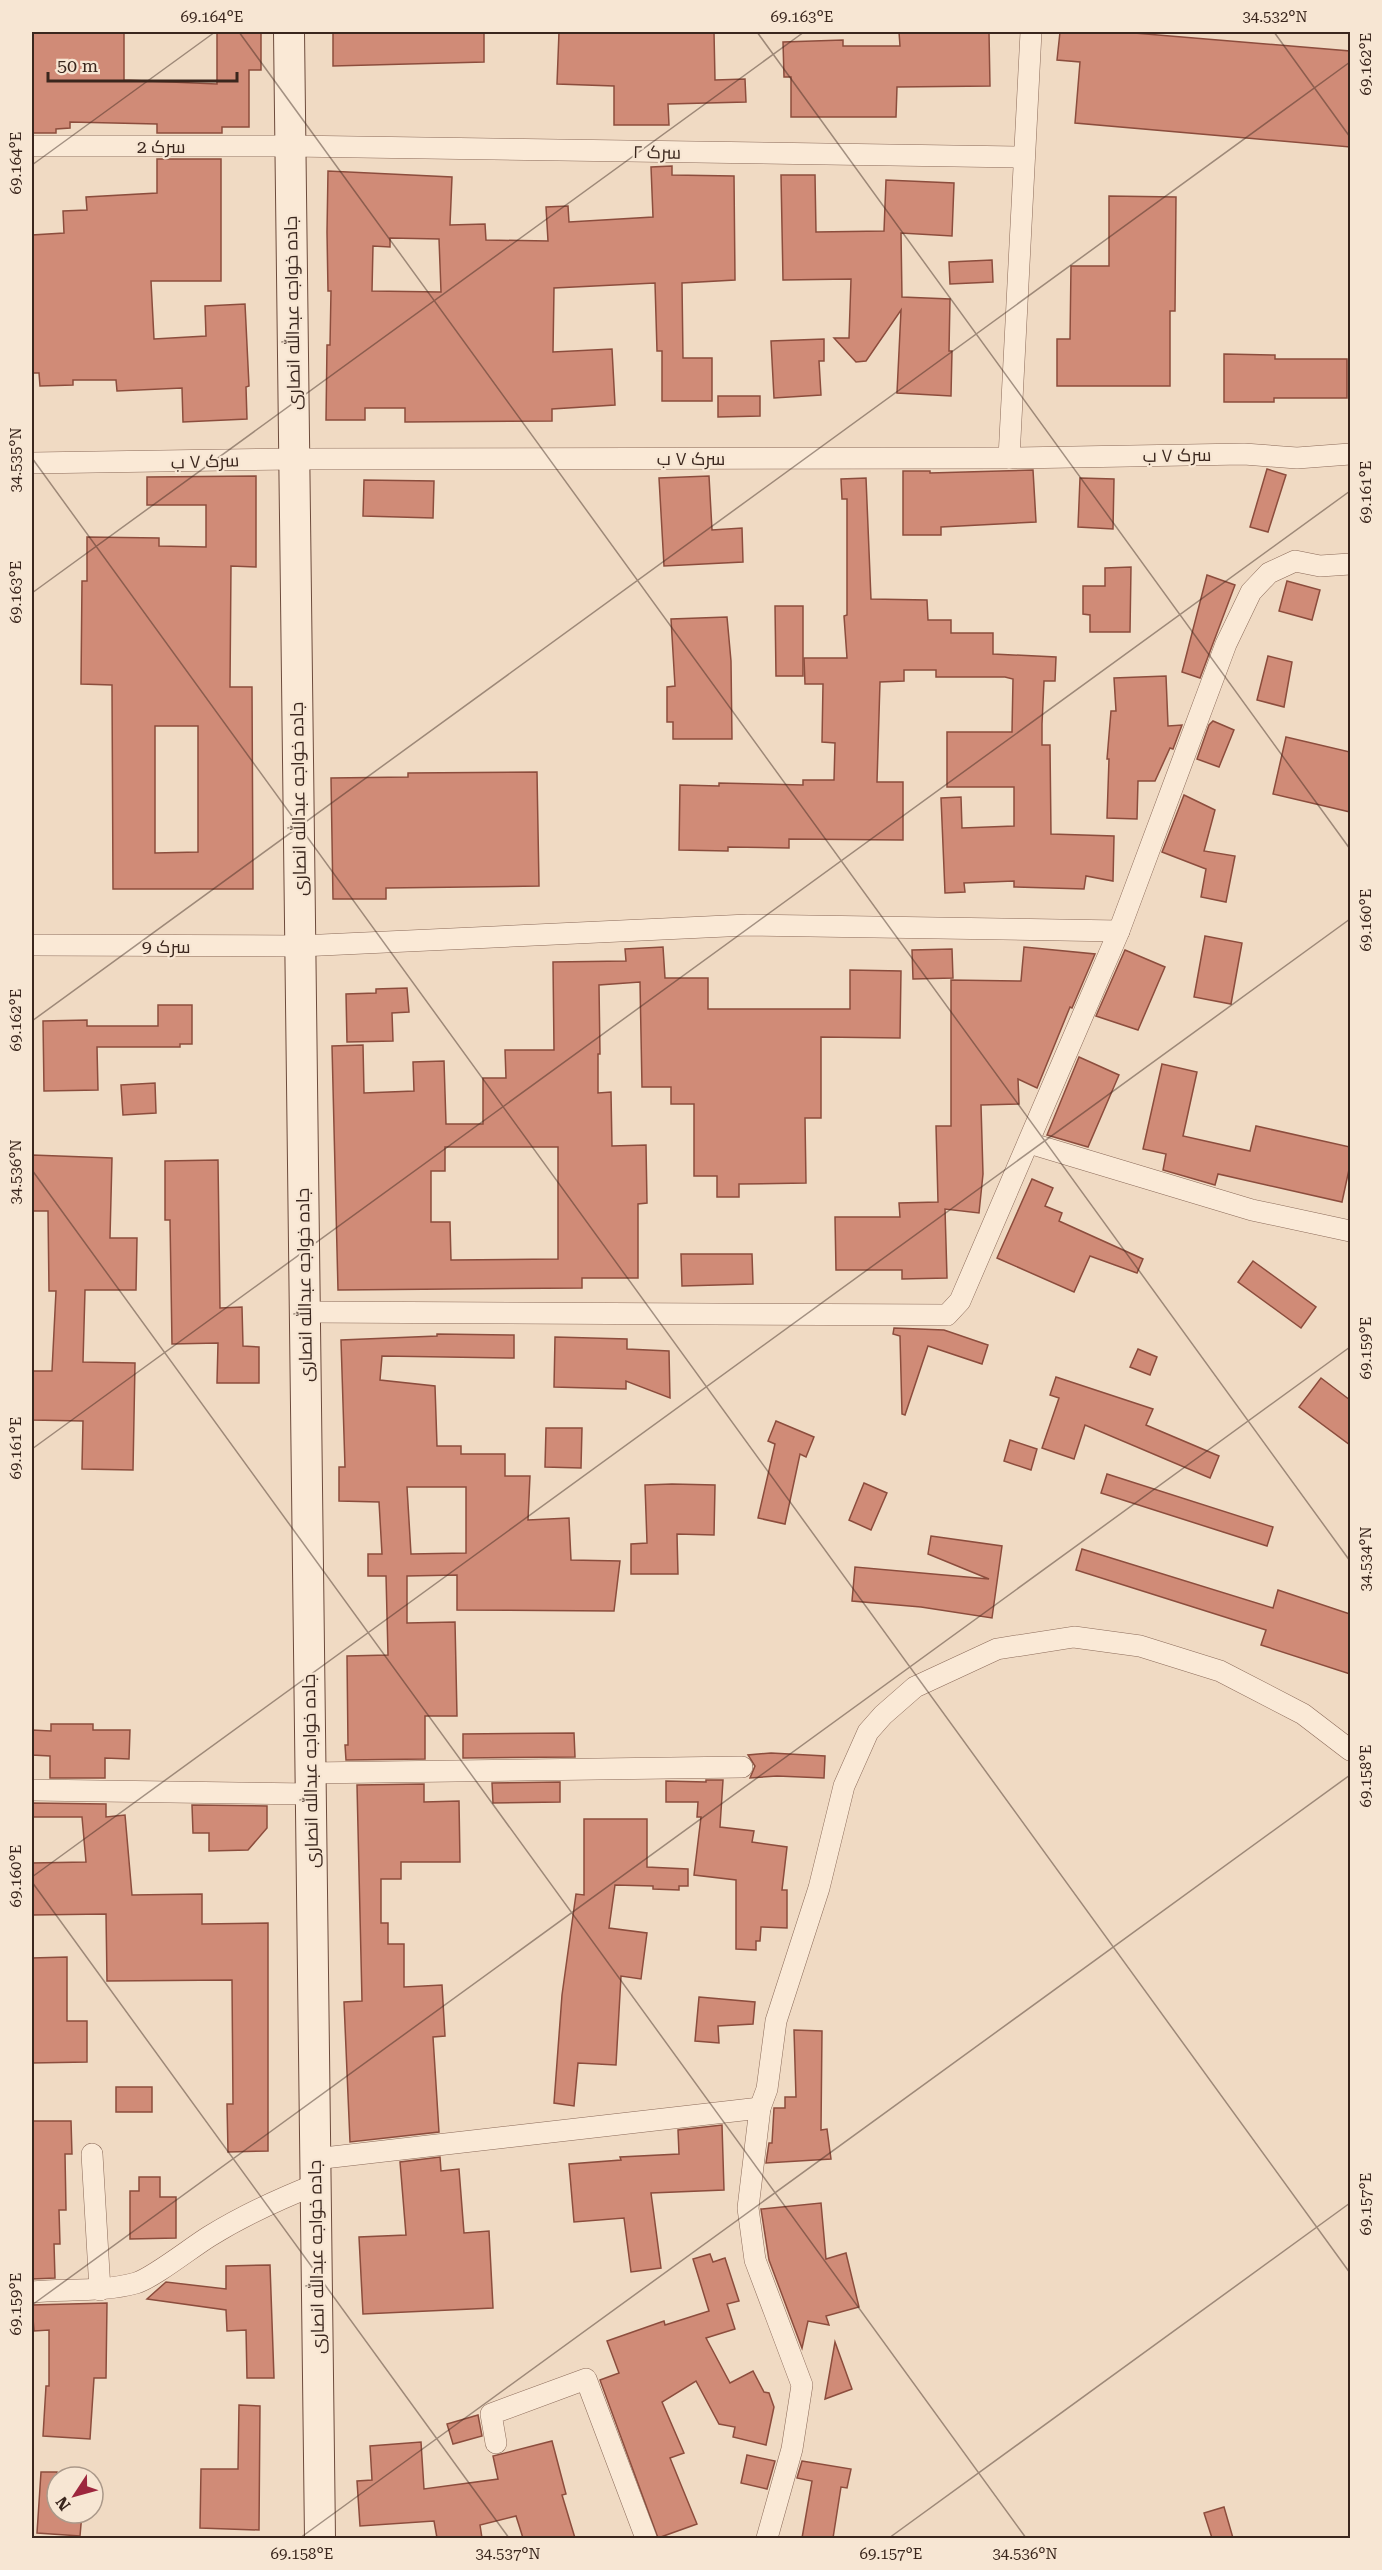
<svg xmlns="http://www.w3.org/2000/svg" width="1382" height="2570" font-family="'Roboto Serif',Cairo,serif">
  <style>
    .building { fill: #d08b77; stroke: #8c4d3d; stroke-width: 1.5; fill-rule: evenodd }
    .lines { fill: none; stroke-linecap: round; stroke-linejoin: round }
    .minor-casing { stroke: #8b6a59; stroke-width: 22 }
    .secondary-casing { stroke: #6d4b3c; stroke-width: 32 }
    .minor { stroke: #fae9d6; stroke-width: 21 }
    .secondary { stroke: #fae9d6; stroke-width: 30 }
    .ticks { fill: none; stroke: #3a261d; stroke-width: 1.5; stroke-opacity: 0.45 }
    .labels { text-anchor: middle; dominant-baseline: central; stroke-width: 4.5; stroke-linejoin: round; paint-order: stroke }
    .street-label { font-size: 18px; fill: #3a261d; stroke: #f7e6d3 }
    .neatline { fill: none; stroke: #3a261d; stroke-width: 2 }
    .ticks-label { font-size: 15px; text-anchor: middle; fill: #3a261d }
  </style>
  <rect width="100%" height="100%" fill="#f0dac3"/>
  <g class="building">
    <polygon points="32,32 124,32 124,80 217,84 217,32 261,32 261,70 249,70 249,127 222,127 222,133 157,133 157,124 70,122 70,128 56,129 56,133 33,133"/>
    <polygon points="333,32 484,32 484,62 333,66"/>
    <polygon points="559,32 714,32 715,80 745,79 746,102 668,104 669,125 614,125 614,86 557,84"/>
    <polygon points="899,32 989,32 990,86 897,87 896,117 791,117 791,77 784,77 783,42 843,40 843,46 900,46"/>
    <polygon points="1060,32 1122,32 1350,51 1350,147 1075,123 1080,62 1057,60"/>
    <polygon points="157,159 221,159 221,281 151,281 154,339 206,336 205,306 245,304 249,386 246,387 247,419 183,422 182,388 117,391 116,380 73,380 73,385 40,386 39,373 32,373 32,235 64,233 63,211 87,210 86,197 157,193"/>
    <path d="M672,166V175L734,176L735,280L682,283L683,358H712V401H662V351H657L655,283L554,288L553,352L612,349L615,405L552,409V421L405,422V408H365V420H326L327,345H330L331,291H328L327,232L328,171L452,177L450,225L485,224L486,240L548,241L546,207L568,206L569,222L653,217L651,167ZM390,238L439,239L441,292L372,291L373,246L390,247Z"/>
    <polygon points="781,175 815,175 816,232 884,231 886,180 954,183 952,236 901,233 902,297 950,299 949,351 952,351 951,396 897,393 901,310 866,361 856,362 834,338 849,338 851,279 783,280"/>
    <polygon points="1109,196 1176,197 1175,311 1170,311 1170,386 1057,386 1057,339 1070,339 1071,266 1109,266"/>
    <polygon points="992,260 993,282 950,284 949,262"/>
    <polygon points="824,339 824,361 819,361 821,395 774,398 771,341"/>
    <polygon points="1224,354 1275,355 1275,359 1347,359 1347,398 1274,398 1274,402 1224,402"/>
    <polygon points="718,396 760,396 760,416 718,417"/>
    <polygon points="1267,469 1286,475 1268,532 1250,527"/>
    <polygon points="1033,470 1036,522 941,527 941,535 903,535 903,471 930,471 930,473"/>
    <path d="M256,476V567L231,566L230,687H252L253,889H113L112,685L81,684L82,581H87V537L159,538V546L206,547V505H147V477ZM155,726H198V852L155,853Z"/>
    <polygon points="709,476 712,530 742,528 743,562 664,566 659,478"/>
    <polygon points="866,478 871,599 927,600 928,620 951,620 951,633 993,633 993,654 1056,657 1055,681 1044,681 1042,724 1042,745 1050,745 1051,834 1114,836 1113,881 1086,876 1084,889 1014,887 1014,881 964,883 965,892 945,893 941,798 961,797 962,828 1014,826 1014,787 947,787 947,732 1012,732 1013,679 1005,677 936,677 936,670 904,670 904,681 880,682 877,782 903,782 903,840 789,839 789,848 728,847 728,851 679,850 680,785 719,786 719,783 803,785 803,780 834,780 835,743 822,742 823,684 805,684 804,658 847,658 844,616 847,615 847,499 842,499 841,479"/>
    <polygon points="1080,478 1114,479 1113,529 1078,527"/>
    <polygon points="364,480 434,481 433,518 363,516"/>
    <polygon points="1131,567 1130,632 1090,632 1090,615 1083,614 1083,586 1105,586 1105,568"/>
    <polygon points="1207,575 1235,585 1200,678 1182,672"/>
    <polygon points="1287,581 1320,590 1312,620 1279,611"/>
    <polygon points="775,606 803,606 803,676 776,676"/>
    <polygon points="727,617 731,661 732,739 673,739 673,722 667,722 667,687 675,686 671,619"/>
    <polygon points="1268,656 1292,662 1284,707 1257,700"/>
    <polygon points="1166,676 1168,726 1182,725 1173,749 1170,748 1155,781 1138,781 1137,819 1107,818 1109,759 1107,759 1111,711 1116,711 1114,678"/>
    <polygon points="1213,721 1234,730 1219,767 1197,759 1209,725"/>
    <polygon points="1286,737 1350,752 1350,812 1273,794"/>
    <polygon points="537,772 539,886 386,888 386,899 333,899 331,778 408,777 408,773"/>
    <polygon points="1184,795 1215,810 1204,851 1235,856 1226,902 1201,897 1206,869 1162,852"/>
    <polygon points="1205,936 1242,943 1231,1004 1194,997"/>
    <path d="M663,947L665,978H708V1009H850V970L901,971L900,1038L821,1037V1118H805L806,1183L739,1184V1197H717V1176H694V1104H671V1087H642L640,982L599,985L600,1054H598V1093L611,1092L612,1146L646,1145L647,1203L638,1204V1278H582V1288L338,1290L332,1046L363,1045L364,1093L414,1091L413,1062L444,1061L446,1124H483V1078H506L505,1050H554L553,962L626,961L625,949ZM445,1147H558V1259L451,1260L450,1222H431V1171H445Z"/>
    <polygon points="1024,947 1095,954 1072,1008 1070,1007 1037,1088 1018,1079 1019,1104 981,1105 983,1174 979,1213 945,1209 947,1278 902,1279 902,1270 836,1270 835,1217 900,1217 899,1203 938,1202 936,1126 951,1126 951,980 1021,981"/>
    <polygon points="952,949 953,978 913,979 912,950"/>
    <polygon points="1125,950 1165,967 1138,1030 1096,1016"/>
    <polygon points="407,988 409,1012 392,1013 393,1041 347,1042 346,994 376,993 376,989"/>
    <polygon points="158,1005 192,1005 192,1044 180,1044 180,1047 97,1047 98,1090 44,1091 43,1021 87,1020 87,1026 158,1026"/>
    <polygon points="1079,1057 1119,1075 1088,1147 1047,1135"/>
    <polygon points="1162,1064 1197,1072 1183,1136 1250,1151 1256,1126 1350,1147 1350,1165 1342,1202 1218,1174 1215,1185 1163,1170 1166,1154 1143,1149"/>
    <polygon points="155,1083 156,1113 123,1115 121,1085"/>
    <polygon points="32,1155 112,1158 110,1238 137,1238 136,1290 85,1290 83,1362 135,1363 133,1470 82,1469 83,1421 32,1420 32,1371 52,1371 56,1291 49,1291 48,1211 32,1211"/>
    <polygon points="218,1160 220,1308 242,1307 243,1346 259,1347 259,1383 217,1383 218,1343 172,1344 170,1220 165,1220 165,1161"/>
    <polygon points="1032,1179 1053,1188 1045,1206 1062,1213 1059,1221 1143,1259 1137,1273 1090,1256 1074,1292 997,1258"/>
    <polygon points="681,1254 752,1254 753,1284 682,1286"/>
    <polygon points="1253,1261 1316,1307 1301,1328 1238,1282"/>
    <polygon points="894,1328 944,1330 988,1345 982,1364 928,1346 905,1415 902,1414 900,1336 893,1334"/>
    <path d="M437,1334L514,1335V1358L382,1356L380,1380L435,1386L437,1446H461V1454H505V1476H530L528,1520L569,1518L571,1560L620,1561L614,1611L457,1610V1575L407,1576V1623L455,1622L457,1716H425V1759L346,1760L345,1745H348L347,1656L388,1655L386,1576H368V1554H382L379,1502L339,1501V1467H345L341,1340L437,1336ZM407,1487H466V1553L411,1554Z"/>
    <polygon points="555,1337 627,1339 627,1349 669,1351 670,1398 626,1381 626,1389 554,1387"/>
    <polygon points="1138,1349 1157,1357 1150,1375 1130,1367"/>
    <polygon points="1056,1377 1153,1409 1146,1425 1219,1456 1210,1478 1085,1425 1074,1459 1042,1448 1059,1398 1050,1395"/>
    <polygon points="1321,1378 1350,1400 1350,1445 1299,1407"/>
    <polygon points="776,1421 814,1437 806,1457 800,1454 785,1524 758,1518 775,1444 768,1441"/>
    <polygon points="546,1428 582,1428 581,1468 545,1467"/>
    <polygon points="1010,1440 1037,1449 1031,1470 1004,1461"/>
    <polygon points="1107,1474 1273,1527 1267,1546 1101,1493"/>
    <polygon points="864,1483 887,1493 871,1530 849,1520"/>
    <polygon points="672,1484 715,1485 714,1535 677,1534 678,1574 631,1574 631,1544 647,1543 645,1485"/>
    <polygon points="931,1536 1002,1546 992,1618 921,1607 852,1601 855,1567 989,1579 928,1554"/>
    <polygon points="1082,1549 1273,1608 1278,1590 1350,1614 1350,1674 1261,1645 1266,1630 1076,1570"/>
    <polygon points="51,1724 93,1724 93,1730 130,1730 129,1759 105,1758 105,1778 50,1778 50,1756 32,1755 32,1730 51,1731"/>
    <polygon points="574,1733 575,1757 463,1758 463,1734"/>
    <polygon points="771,1753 825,1756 824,1778 777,1776 750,1778 755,1766 748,1755"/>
    <polygon points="706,1780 723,1780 720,1827 754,1831 752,1842 787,1847 782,1890 787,1890 787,1928 761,1927 760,1941 756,1941 756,1950 736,1949 736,1880 694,1875 701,1817 697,1817 698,1802 666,1802 666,1781 706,1782"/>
    <polygon points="560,1782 560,1802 493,1803 492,1783"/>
    <polygon points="424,1784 424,1802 459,1801 460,1862 401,1862 401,1879 381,1879 381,1923 388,1923 388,1944 404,1944 404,1987 442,1985 445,2036 433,2037 439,2132 350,2142 344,2002 362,2001 357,1785"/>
    <polygon points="32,1803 106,1804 106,1817 125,1815 132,1895 202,1894 202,1924 268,1923 268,2151 228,2152 227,2104 233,2104 232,1980 107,1981 106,1914 32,1915 32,1863 86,1862 82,1817 32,1817"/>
    <polygon points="192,1805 267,1806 267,1828 248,1850 209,1851 209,1833 193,1833"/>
    <polygon points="584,1819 647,1819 647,1867 688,1869 688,1886 679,1886 679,1890 653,1889 653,1886 615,1885 609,1928 647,1933 641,1979 621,1976 616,2065 578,2063 574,2106 554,2103 562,1995 576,1894 584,1895"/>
    <polygon points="67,1957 67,2021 87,2021 87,2062 32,2063 32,1958"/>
    <polygon points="699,1997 755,2002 753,2024 718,2026 719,2043 695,2041"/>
    <polygon points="794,2030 822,2031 821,2130 827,2129 831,2159 766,2163 769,2143 772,2143 774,2108 785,2108 785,2097 796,2097"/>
    <rect x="116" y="2087" width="36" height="25"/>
    <polygon points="32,2121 71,2121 72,2154 65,2154 66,2210 59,2210 60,2244 54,2244 55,2278 32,2279"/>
    <polygon points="722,2125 724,2190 651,2193 661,2268 631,2272 624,2218 574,2222 569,2164 621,2160 620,2157 679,2154 678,2130"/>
    <polygon points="440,2157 441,2171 459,2169 464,2233 489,2231 493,2308 363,2314 359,2237 406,2235 400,2162"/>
    <polygon points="139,2177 160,2177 160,2197 176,2197 176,2238 130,2239 130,2191 139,2191"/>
    <polygon points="821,2203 826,2259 846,2253 859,2307 826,2316 829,2325 808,2321 802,2348 769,2260 761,2209"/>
    <polygon points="710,2254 713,2262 725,2258 739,2301 727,2304 735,2329 706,2338 730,2383 753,2371 764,2392 769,2393 774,2407 766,2445 733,2437 735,2427 719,2424 696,2381 662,2402 684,2453 670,2458 697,2524 658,2538 600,2380 619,2373 607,2341 664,2321 665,2325 709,2311 693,2259"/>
    <polygon points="270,2265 274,2378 247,2378 246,2330 227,2331 226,2310 147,2299 166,2282 226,2289 226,2266"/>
    <polygon points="107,2303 106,2378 94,2378 90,2439 43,2436 46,2386 49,2386 49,2330 34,2331 32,2305"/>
    <polygon points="835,2342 852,2389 825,2399"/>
    <polygon points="239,2405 260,2406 259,2530 200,2528 201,2469 238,2469"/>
    <polygon points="478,2415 482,2436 453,2444 447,2424"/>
    <polygon points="552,2441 566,2494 562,2495 575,2538 523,2538 516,2516 480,2525 482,2538 437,2538 434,2521 360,2526 357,2481 372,2480 370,2446 421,2442 424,2489 498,2479 493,2456"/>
    <polygon points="747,2455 775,2461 767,2489 741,2483"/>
    <polygon points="802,2461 851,2469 847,2488 841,2487 833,2538 802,2538 812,2481 797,2478"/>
    <polygon points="41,2472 57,2472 57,2513 82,2513 80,2536 37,2533"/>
    <polygon points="1224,2507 1233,2538 1212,2538 1204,2513"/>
  </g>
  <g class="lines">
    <defs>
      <g id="minor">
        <polyline points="32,146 290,146 1023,157"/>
        <polyline points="1009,458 1031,32"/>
        <polyline points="32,463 294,459 1009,458 1244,454 1297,458 1350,454"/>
        <polyline points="32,945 300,946 748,925 1119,931"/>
        <polyline points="1029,1143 1252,1210 1350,1231"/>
        <polyline points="305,1312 947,1315 960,1301 1119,931 1226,644 1251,592 1269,573 1295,561 1320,566 1350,564"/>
        <polyline points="310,1773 742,1767"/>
        <polyline points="32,1790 310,1794"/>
        <polyline points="92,2154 100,2290"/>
        <polyline points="315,2159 760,2108"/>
        <path d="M32,2292C66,2289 103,2292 136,2283C153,2278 192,2247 210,2236C244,2215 279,2199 317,2184"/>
        <polyline points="496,2443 491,2414 586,2379 646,2538"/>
        <polyline points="767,2538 792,2449 802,2385 755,2260 748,2208 760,2108 767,2089 776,2021 819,1888 844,1786 868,1732 883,1715 915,1687 997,1649 1074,1637 1140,1646 1220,1671 1303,1714 1350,1750"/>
      </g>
      <polyline id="secondary" points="289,32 320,2538"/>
    </defs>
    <use href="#minor" class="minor-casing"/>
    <use href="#secondary" class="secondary-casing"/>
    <use href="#minor" class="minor"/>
    <use href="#secondary" class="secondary"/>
  </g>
  <path class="ticks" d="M239,32L1350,1561M757,32L1350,849M1274,32L1350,137M32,165L215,32M32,458L1350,2273M32,593L804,32M32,1021L1350,62M32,1170L1026,2538M32,1449L1350,491M32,1877L1350,919M32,1882L509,2538M32,2305L1350,1347M300,2538L1350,1775M889,2538L1350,2203"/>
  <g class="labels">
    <g class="street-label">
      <text x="161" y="146">سرک 2</text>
      <text transform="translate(657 152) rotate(1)">سرک ۲</text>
      <text transform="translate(292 313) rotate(-91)">جاده خواجه عبدالله انصاری</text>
      <text transform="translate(1177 455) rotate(-1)">سرک ۷ ب</text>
      <text x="691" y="458">سرک ۷ ب</text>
      <text transform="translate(205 461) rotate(-2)">سرک ۷ ب</text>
      <text transform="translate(298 799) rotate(-91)">جاده خواجه عبدالله انصاری</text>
      <text x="166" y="946">سرک 9</text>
      <text transform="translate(304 1285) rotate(-91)">جاده خواجه عبدالله انصاری</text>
      <text transform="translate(310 1771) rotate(-91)">جاده خواجه عبدالله انصاری</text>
      <text transform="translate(316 2257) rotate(-91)">جاده خواجه عبدالله انصاری</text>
    </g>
  </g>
  <rect width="1382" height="2570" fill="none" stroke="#f7e6d3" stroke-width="66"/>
  <g transform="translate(75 2495) rotate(234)"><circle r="28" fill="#f7e6d3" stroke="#ab998a" stroke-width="1.5"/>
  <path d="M0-4.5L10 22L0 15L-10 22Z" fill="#9d263d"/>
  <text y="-9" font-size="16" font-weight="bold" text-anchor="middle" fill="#3a261d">N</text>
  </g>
  <path d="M48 72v9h189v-9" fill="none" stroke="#3a261d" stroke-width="3"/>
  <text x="57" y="72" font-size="18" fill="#3a261d" stroke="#f7e6d3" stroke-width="4.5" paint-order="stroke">50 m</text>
  <rect x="33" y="33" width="1316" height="2504" class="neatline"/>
  <g class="ticks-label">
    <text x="212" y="22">69.164°E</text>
    <text x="802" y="22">69.163°E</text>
    <text x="1275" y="22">34.532°N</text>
    <text transform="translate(1366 64) rotate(-90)" y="5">69.162°E</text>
    <text transform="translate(16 163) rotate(-90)" y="5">69.164°E</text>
    <text transform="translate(16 460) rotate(-90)" y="5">34.535°N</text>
    <text transform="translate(1366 492) rotate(-90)" y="5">69.161°E</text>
    <text transform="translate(16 592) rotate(-90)" y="5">69.163°E</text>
    <text transform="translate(1366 920) rotate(-90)" y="5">69.160°E</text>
    <text transform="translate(16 1020) rotate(-90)" y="5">69.162°E</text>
    <text transform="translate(16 1172) rotate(-90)" y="5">34.536°N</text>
    <text transform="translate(1366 1348) rotate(-90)" y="5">69.159°E</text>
    <text transform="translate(16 1448) rotate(-90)" y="5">69.161°E</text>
    <text transform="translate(1366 1559) rotate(-90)" y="5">34.534°N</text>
    <text transform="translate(1366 1776) rotate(-90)" y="5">69.158°E</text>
    <text transform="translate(16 1876) rotate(-90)" y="5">69.160°E</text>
    <text transform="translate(1366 2204) rotate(-90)" y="5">69.157°E</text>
    <text transform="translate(16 2304) rotate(-90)" y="5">69.159°E</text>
    <text x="302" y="2559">69.158°E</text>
    <text x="508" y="2559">34.537°N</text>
    <text x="891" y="2559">69.157°E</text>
    <text x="1025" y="2559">34.536°N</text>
  </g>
</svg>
